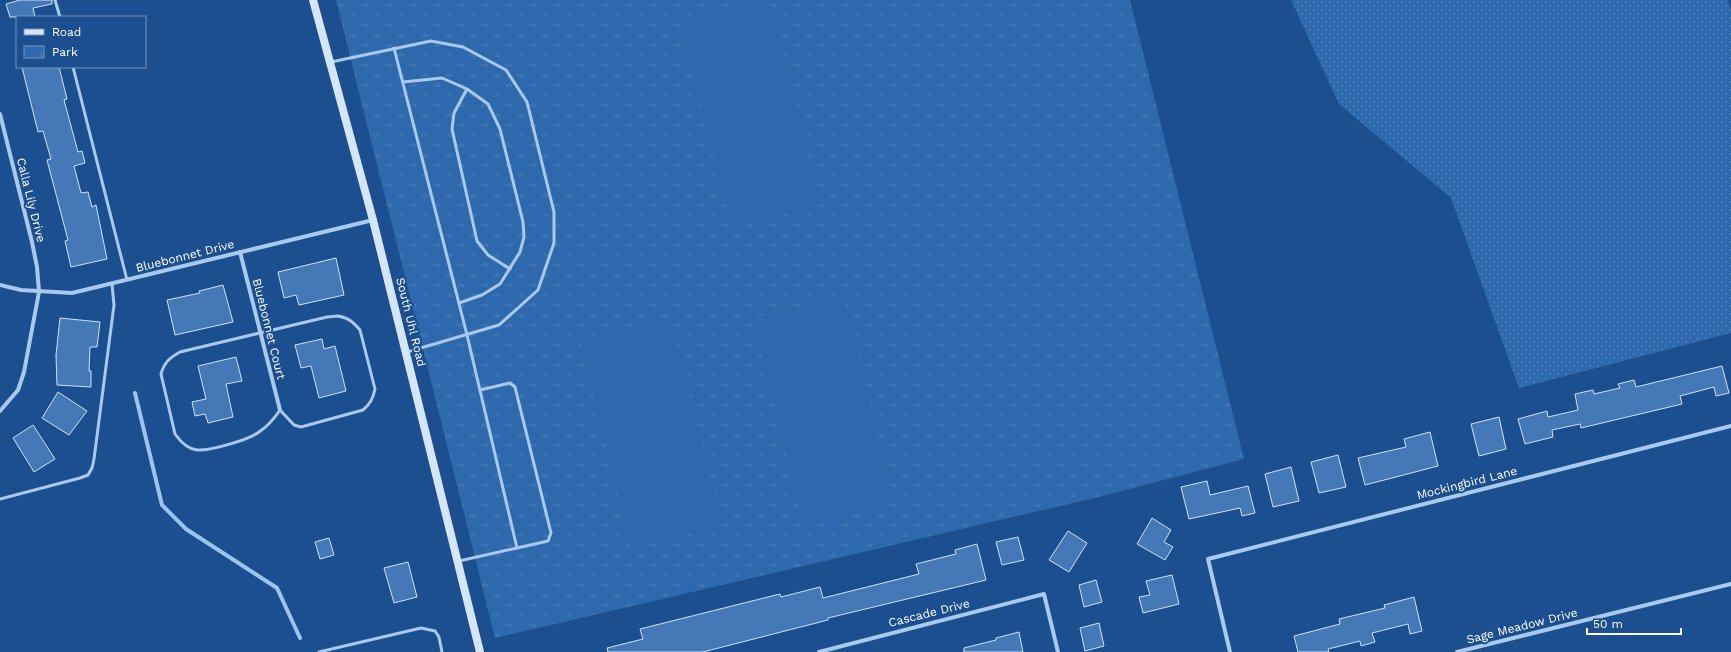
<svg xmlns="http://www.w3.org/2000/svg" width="1731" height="652" font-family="'Work Sans',sans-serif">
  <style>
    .grass { fill: url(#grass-dots) }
    .park { fill: url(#park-tufts) }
    .pitch { fill: #2e69ad }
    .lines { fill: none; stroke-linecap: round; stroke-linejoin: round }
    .stream { stroke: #9cc4f0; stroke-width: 4 }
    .building { fill: #4478b7; stroke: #cfe3fa }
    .service { stroke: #a9c9ee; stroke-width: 3 }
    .minor { stroke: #a9c9ee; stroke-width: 4 }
    .secondary { stroke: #d6e6fa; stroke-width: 8 }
    .labels { text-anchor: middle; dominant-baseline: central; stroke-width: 4; stroke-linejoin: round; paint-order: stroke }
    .street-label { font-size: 12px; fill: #fff; stroke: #1b4f8f }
  </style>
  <defs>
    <pattern id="grass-dots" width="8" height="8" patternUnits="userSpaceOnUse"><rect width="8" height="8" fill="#2e69ad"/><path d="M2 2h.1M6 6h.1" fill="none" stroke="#4d80b9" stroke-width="1.8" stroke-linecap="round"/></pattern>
    <pattern id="park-tufts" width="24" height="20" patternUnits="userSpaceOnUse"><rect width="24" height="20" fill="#2e69ad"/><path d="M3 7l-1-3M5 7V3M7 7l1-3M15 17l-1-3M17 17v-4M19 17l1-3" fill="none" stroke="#4d80b9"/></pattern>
  </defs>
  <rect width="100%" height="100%" fill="#1b4f8f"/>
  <polygon class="grass" points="1291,0 1728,0 1731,11 1731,333 1519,388 1451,198 1339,104"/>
  <polygon class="park" points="336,0 1130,0 1244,459 1103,496 495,638"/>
  <g class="pitch">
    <polygon points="765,0 770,0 821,205 731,228 680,21"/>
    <polygon points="843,296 895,502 804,525 753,318"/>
    <polygon points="670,318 721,524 631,547 580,340"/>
  </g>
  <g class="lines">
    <polyline class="stream" points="135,393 162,505 186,529 277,588 300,638"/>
  </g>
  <g class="building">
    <polygon points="20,0 52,0 52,4 33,8 35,17 10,17 6,4"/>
    <polygon points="22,67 59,67 67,99 64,100 78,152 82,151 85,163 74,166 81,193 88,192 92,207 96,205 107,259 71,267 65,241 68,240 47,160 51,159 43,131 38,132"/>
    <polygon points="336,258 344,295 299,305 296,295 284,298 278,272"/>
    <polygon points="223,285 233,322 175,335 167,300 200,293 199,291"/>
    <polygon points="60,318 100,322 97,347 90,347 89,371 91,371 91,387 57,385 56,355"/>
    <polygon points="322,339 324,349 335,346 346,391 319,398 311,366 301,368 295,345"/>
    <polygon points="236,357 242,381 226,384 233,417 208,423 205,414 195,416 192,402 206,399 198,366"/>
    <polygon points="1722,366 1729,393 1716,396 1714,387 1680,396 1682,404 1581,428 1580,424 1552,430 1553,437 1525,444 1518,419 1547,411 1548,417 1578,410 1575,394 1593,390 1594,394 1620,388 1618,384 1634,380 1636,387"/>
    <polygon points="58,392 87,411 69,435 42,418"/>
    <polygon points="1499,417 1506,449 1479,456 1471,424"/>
    <polygon points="33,425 55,459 34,472 13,438"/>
    <polygon points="1430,432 1438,466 1365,485 1358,458 1406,447 1404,439"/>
    <polygon points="1338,455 1346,487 1319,493 1311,462"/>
    <polygon points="1291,467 1299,501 1273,507 1265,474"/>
    <polygon points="1207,481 1210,495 1248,486 1255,513 1242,516 1240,508 1189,519 1181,487"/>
    <polygon points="1152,518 1171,530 1164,542 1173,547 1165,560 1137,544"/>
    <polygon points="1068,531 1087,543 1069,572 1049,560"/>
    <polygon points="1018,537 1024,560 1002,565 996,542"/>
    <polygon points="329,538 334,555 320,559 315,542"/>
    <polygon points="977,544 986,580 828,618 828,620 703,652 608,652 607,648 643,639 640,629 780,594 781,597 820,587 823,598 919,574 916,564 956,554 955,550"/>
    <polygon points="408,562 417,597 394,603 384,568"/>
    <polygon points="1172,575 1179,604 1143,613 1139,597 1150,595 1146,581"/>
    <polygon points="1096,580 1102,602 1084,607 1079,585"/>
    <polygon points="1414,597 1422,631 1410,634 1408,624 1372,633 1375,642 1361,646 1360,641 1328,649 1329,652 1298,652 1294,636 1340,624 1339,619 1385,608 1384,605"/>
    <polygon points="1099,623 1104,646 1085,651 1080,628"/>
    <polygon points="1019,632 1023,652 964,652 964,648 996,640 996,638"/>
  </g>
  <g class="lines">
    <g class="service">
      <polyline points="55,0 60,17"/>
      <polyline points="394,48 467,335 517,548 459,561"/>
      <polyline points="331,62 431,41 463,47 506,70 527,102 554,212 554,243 538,290 499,325 407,352"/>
      <polyline points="73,67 127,280"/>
      <polyline points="403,82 442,78 467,89 488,104 500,129 523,222 524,237 520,252 500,284 482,295 459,303"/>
      <polyline points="467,89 454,113 452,129 477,241 488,255 510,269"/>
      <path d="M338,316C349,318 353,322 360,330L375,389C373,399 370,404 363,410L301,427L294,425L280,410C274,419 268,426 259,432C248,440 210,451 197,450C187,449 180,441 175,434L161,374C164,363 169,358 180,352L327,317Z"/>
      <polyline points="480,390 510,383 515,387 551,533 548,541 517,548"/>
      <polyline points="0,499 80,478 88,475 92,468 94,459 114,305 112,284"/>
      <polyline points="319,652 421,628 435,631 439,637 442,652"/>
    </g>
    <g class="minor">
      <polyline points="0,114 32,242 37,267 39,292 24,372 18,390 0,411"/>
      <polyline points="240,252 280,410"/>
      <polyline points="0,285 21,290 72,293 373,220"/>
      <polyline points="819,652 1044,594 1058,652"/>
      <polyline points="1230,652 1208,559 1731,426"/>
      <polyline points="1457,652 1731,584"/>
    </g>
    <polyline class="secondary" points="313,0 373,220 480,652"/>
  </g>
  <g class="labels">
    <g class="street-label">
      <text transform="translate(31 200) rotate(76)">Calla Lily Drive</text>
      <text transform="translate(185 256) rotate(-14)">Bluebonnet Drive</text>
      <text transform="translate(411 322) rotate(76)">South Uhl Road</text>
      <text transform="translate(269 329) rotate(76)">Bluebonnet Court</text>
      <text transform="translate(1467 483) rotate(-14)">Mockingbird Lane</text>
      <text transform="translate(929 613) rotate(-14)">Cascade Drive</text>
      <text transform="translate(1522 626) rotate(-14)">Sage Meadow Drive</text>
    </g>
  </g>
  <rect x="16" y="16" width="130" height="52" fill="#1b4f8f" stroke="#7695bc"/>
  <rect x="24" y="29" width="20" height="6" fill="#d6e6fa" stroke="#7695bc"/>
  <text x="52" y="36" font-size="12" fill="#ffffff">Road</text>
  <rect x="24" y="46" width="20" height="12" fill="url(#park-tufts)" stroke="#7695bc"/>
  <text x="52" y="56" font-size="12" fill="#ffffff">Park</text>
  <path d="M1587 628v6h94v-6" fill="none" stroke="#ffffff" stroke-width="2"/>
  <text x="1593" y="628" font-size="12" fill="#ffffff" stroke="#1b4f8f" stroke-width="3" paint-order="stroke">50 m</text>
</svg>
